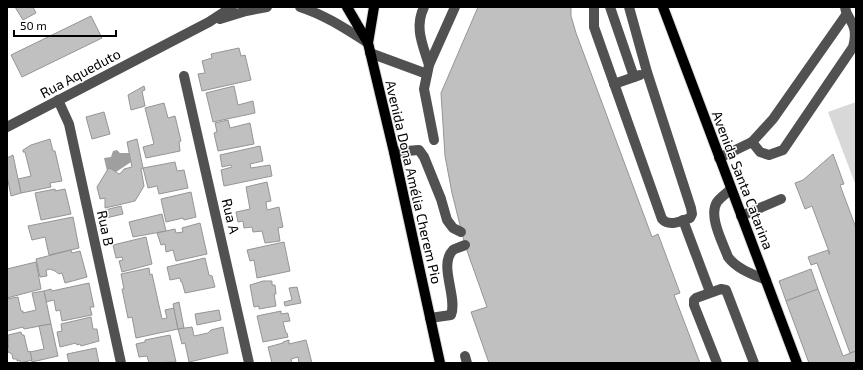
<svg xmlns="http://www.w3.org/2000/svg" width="863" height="370" font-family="'Exo 2',sans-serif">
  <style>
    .green { fill: #d8d8d8 }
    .water { fill: #9f9f9f }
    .building { fill: #c0c0c0; stroke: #959595 }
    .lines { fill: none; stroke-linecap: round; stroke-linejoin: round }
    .major-casing { stroke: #dbdbdb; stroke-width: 12 }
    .minor { stroke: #515151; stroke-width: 10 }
    .major { stroke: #000; stroke-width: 10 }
    .labels { text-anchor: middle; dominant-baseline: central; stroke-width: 3; stroke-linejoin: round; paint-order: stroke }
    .street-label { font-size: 14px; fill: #000; stroke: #fff }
  </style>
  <rect width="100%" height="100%" fill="#fff"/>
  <polygon class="green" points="856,102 856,186 828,112"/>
  <polygon class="water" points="117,150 120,153 129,153 131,162 116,172 108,169 107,171 104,158 111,157 113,151"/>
  <g class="building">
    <polygon points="15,7 33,7 36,13 23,20"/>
    <polygon points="478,7 571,7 571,16 576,33 652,237 658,234 680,293 674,295 700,363 489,363 471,312 487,307 465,245 452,193 445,156 441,93"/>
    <polygon points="91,16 102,38 22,77 11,55"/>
    <polygon points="239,48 241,56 245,55 251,80 202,91 198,74 205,73 202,61 212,58 211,54"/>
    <polygon points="144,86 145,90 142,91 145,106 131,110 128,95"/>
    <polygon points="234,86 238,105 253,101 255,113 213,122 206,93"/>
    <polygon points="164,103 168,118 175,116 181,141 179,142 180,151 146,158 143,147 154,144 145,108"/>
    <polygon points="104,112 110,134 92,139 86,117"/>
    <polygon points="228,120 230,128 250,123 254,144 218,151 214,133 217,132 215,123"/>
    <polygon points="50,139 53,151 55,151 62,181 50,183 51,187 21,193 18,179 31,176 25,152 23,152 23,150 31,145"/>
    <polygon points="137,139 143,168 141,169 144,186 135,201 105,208 105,198 100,199 97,187 108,169 110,168 119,174 121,173 124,169 132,167 127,142"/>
    <polygon points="260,146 263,161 250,164 251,168 270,165 272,176 224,186 221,170 232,167 231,165 222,167 220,155"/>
    <polygon points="833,154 844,184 840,185 856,228 856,351 850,353 817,263 811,265 808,257 828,250 829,254 830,254 812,206 805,209 795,183 803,180"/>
    <polygon points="13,155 21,193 11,196 7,176 7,158"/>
    <polygon points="175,162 177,171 184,170 188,188 159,194 157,186 148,188 143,168"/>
    <polygon points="267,182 271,201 266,202 267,210 279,207 283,227 278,228 280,241 265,243 262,231 253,232 252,227 244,228 243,221 238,222 236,212 250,209 246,187"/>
    <polygon points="55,189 55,191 65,189 71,214 41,220 35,193"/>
    <polygon points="191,192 196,217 184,220 183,218 166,222 161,199"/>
    <polygon points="121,206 123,214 106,218 105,210"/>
    <polygon points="162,214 166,231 133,237 129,222"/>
    <polygon points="73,217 79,248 49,255 45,237 32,240 28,226"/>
    <polygon points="200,223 207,254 176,261 173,250 166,252 165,244 161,245 157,233 175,229 176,233 183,232 182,228"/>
    <polygon points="146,237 152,264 122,272 119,261 123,260 122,257 116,258 113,245"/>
    <polygon points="284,242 290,271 257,278 254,260 250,261 247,250"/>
    <polygon points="71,250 72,253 80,251 87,277 65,283 62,273 59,274 55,271 50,269 46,270 47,276 40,277 36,259"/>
    <polygon points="205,258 209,275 212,276 215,287 185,293 182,282 181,282 180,278 170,280 167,267"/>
    <polygon points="36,262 41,289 7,298 7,269"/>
    <polygon points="149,268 150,275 152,274 162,319 167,318 165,310 174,308 178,329 136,338 132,317 128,318 122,289 124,289 121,274"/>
    <polygon points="811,269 818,289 786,301 779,281"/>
    <polygon points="263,281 272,281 272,285 275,285 276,294 274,294 276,306 259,309 259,306 254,307 250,285"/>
    <polygon points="89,283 94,307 90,307 92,315 62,321 60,310 56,311 54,300 46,302 44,291 51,289 52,291"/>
    <polygon points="297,287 301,303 285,306 284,302 292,300 289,288"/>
    <polygon points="818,289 843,356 856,351 856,363 809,363 786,301"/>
    <polygon points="44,291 51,324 24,329 23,327 7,331 7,299 18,297 21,311 23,311 23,313 36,310 32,293"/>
    <polygon points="179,302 184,328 178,329 173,304"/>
    <polygon points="219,310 221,320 197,325 195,314"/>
    <polygon points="281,311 281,314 288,313 290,321 283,322 286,333 287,333 288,337 263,342 257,316"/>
    <polygon points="91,317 93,329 97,329 99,341 81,346 80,344 77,345 76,343 60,347 57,332 62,331 61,324"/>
    <polygon points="51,324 58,356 32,362 30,352 44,349 39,326"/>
    <polygon points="192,327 194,336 208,333 211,330 223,327 228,353 189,362 185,343 182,344 178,329"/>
    <polygon points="21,332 22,335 24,335 28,352 30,351 32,360 20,363 20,360 17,361 17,359 13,359 12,354 8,352 9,350 8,342 9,342 8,335"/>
    <polygon points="170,335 176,362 149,363 147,356 139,357 136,344 145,342 145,340"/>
    <polygon points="289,340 289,344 306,340 312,363 299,363 298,357 291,359 292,363 272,363 268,347 283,343 283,342"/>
    <polygon points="96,348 99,363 69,363 67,354"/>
  </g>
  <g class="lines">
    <defs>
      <g id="major">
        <polyline points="347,7 368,43"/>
        <polyline points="374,7 368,43 394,152 440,363"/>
        <polyline points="663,7 797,363"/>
      </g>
    </defs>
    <use href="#major" class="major-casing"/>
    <g class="minor">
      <path d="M300,7C325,15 346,29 368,43"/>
      <path d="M424,7C414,28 423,45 429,65"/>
      <path d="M594,7V27L662,219C669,227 681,221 690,218L692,214L691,208L647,72L629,7"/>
      <polyline points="610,7 634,77"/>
      <polyline points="220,19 246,11 267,7"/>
      <polyline points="370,53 427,74"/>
      <polyline points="184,76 249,363"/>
      <polyline points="614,84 640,75"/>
      <polyline points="58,100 69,124 121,363"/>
      <polyline points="7,127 209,22 232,7"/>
      <polyline points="434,140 424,89 429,65 455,7"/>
      <path d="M752,142L760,152L769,155L783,150L853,47C855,40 856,32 853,25C850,18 846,15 845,7"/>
      <polyline points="394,152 419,150 424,157 441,199 447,220 453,228 461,232"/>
      <polyline points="719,158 752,142 773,119 846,15"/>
      <path d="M731,189C727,193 721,197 717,202C708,216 723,243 728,257C737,269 752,274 766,280"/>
      <polyline points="741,216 781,199"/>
      <polyline points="683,220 710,292"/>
      <path d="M430,318L451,315C458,297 438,265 453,250C456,248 461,247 465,245"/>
      <polyline points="465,356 467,363"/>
      <polyline points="717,363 694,305 694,300 696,298 721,289 726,290 754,363"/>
    </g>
    <use href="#major" class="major"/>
  </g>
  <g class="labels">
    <g class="street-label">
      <text transform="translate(80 73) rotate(-28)">Rua Aqueduto</text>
      <text transform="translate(743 180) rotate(69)">Avenida Santa Catarina</text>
      <text transform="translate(414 182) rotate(77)">Avenida Dona Amélia Cherem Pio</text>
      <text transform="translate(231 216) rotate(77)">Rua A</text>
      <text transform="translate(106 228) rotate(78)">Rua B</text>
    </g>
  </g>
  <rect width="863" height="370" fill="none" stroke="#000000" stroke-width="16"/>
  <path d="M14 30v6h102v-6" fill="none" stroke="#000000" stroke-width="2"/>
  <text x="20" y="30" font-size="12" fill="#000000" stroke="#ffffff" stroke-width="3" paint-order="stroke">50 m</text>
</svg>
